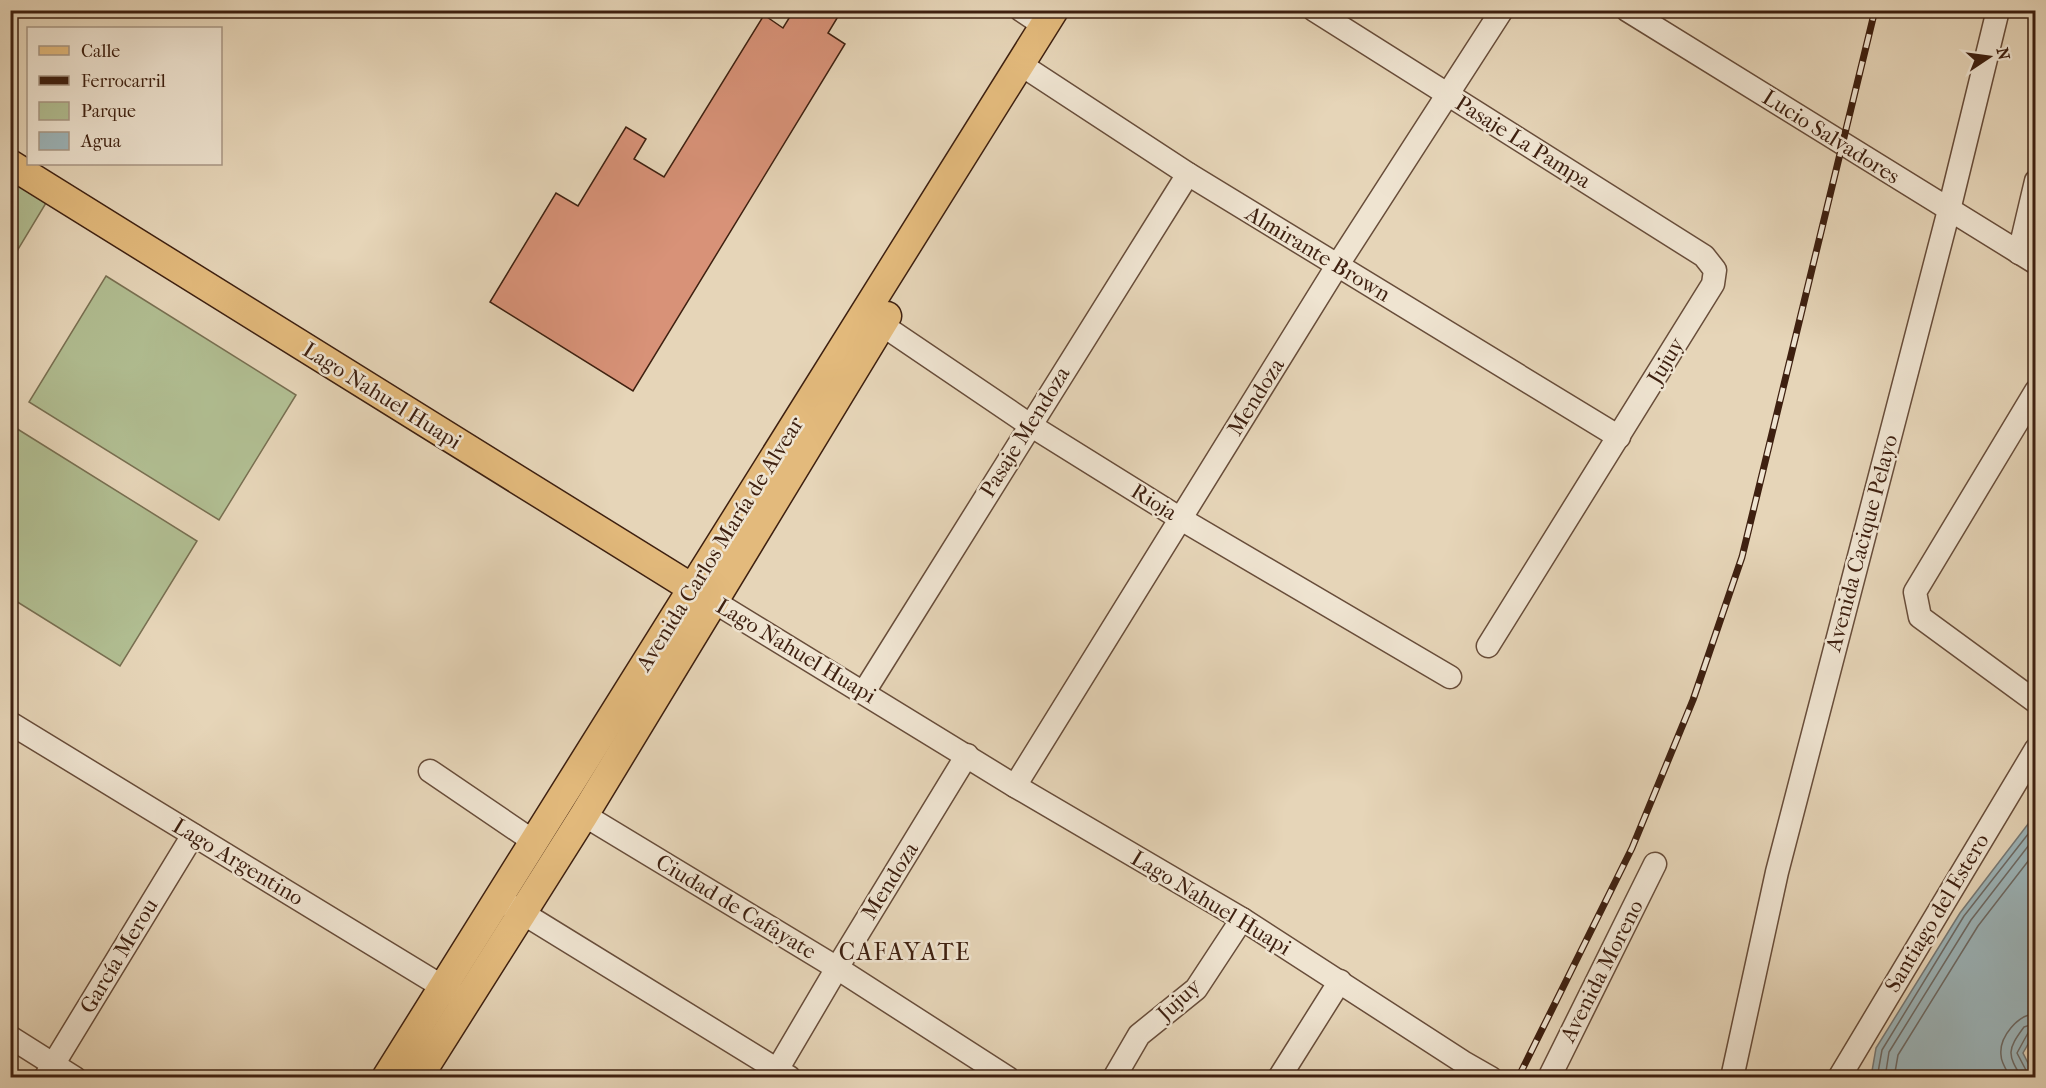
<svg xmlns="http://www.w3.org/2000/svg" width="2046" height="1088" font-family="'IM FELL French Canon',serif">
  <style>
    .green { fill: #b1be92; stroke: #786f51; stroke-width: 1.5 }
    .water { fill: #9cb5ba; stroke: #767976; stroke-width: 1.5 }
    .lines { fill: none; stroke-linecap: round; stroke-linejoin: round }
    .shore { stroke: #6d6a65; stroke-width: 1.5 }
    .building { fill: #d89278; stroke: #3e2010; stroke-width: 1.5 }
    .minor-casing { stroke: #684d3a; stroke-width: 25 }
    .major-casing { stroke: #3e2010; stroke-width: 31 }
    .path { stroke: #3e2010; stroke-width: 3; stroke-dasharray: 4.5 3; stroke-linecap: butt }
    .minor { stroke: #efe4d1; stroke-width: 22 }
    .major { stroke: #e3ba7c; stroke-width: 28 }
    .rail-casing { stroke: #3e2010; stroke-width: 7 }
    .rail { stroke: #efe4d1; stroke-width: 4.5; stroke-dasharray: 14; stroke-linecap: butt }
    .labels { text-anchor: middle; dominant-baseline: central; stroke-width: 5; stroke-linejoin: round; paint-order: stroke }
    .street-label { font-size: 22px; fill: #3e2010; stroke: #efe4d1 }
    .neighbourhood-label { font-size: 24px; letter-spacing: 1.5px; fill: #3e2010; stroke: #efe4d1 }
  </style>
  <rect width="100%" height="100%" fill="#e6d5b8"/>
  <filter id="stains"><feTurbulence type="fractalNoise" baseFrequency=".00333" numOctaves="4"/><feColorMatrix values="0 0 0 0 .2 0 0 0 0 .09 0 0 0 0 .02 0 0 0 .5 -.17"/></filter>
  <radialGradient id="worn" r=".72"><stop offset=".6" stop-color="#630" stop-opacity="0"/><stop offset="1" stop-color="#630" stop-opacity=".3"/></radialGradient>
  <g class="green">
    <polygon points="11,181 46,203 11,261"/>
    <polygon points="106,276 296,395 219,520 29,402"/>
    <polygon points="11,425 197,541 120,666 11,598"/>
  </g>
  <polygon class="water" points="2035,815 2035,1032 2023,1053 2035,1077 1871,1077 1876,1048 1960,913"/>
  <g class="lines">
    <g class="shore">
      <polyline points="2036,1030 2028,1033 2017,1053 2028,1074 2036,1076"/>
      <polyline points="1877,1078 1882,1050 1964,916 2036,824"/>
      <polyline points="1885,1078 1889,1052 1971,920 2036,836"/>
      <polyline points="1894,1078 1898,1055 1978,926 2036,851"/>
      <path d="M2011,1078C2007,1071 2001,1063 2001,1055C1999,1037 2018,1014 2036,1014"/>
      <path d="M2022,1078C2007,1054 2007,1050 2024,1027L2036,1023"/>
    </g>
  </g>
  <polygon class="building" points="794,10 842,10 828,33 845,44 633,391 490,302 556,193 578,206 626,127 646,139 634,159 664,177 764,15 783,28"/>
  <g class="lines">
    <defs>
      <g id="minor">
        <polyline points="1021,10 1045,26"/>
        <polyline points="1314,10 1704,256 1715,270 1713,284 1488,646"/>
        <polyline points="1627,10 2036,263"/>
        <polyline points="1020,64 1188,174 1619,437"/>
        <polyline points="2019,253 2036,181"/>
        <polyline points="869,316 1030,425 1181,519 1450,677"/>
        <polyline points="2036,391 1915,592 1920,617 2036,702"/>
        <polyline points="713,601 1015,786 1242,919 1463,1062 1491,1078"/>
        <polyline points="864,692 1188,174"/>
        <polyline points="10,723 456,995"/>
        <polyline points="430,771 533,841"/>
        <polyline points="1015,786 1337,266 1502,10"/>
        <polyline points="584,815 837,968 1008,1078"/>
        <polyline points="508,904 789,1077"/>
        <polyline points="10,1037 75,1078"/>
        <polyline points="777,1070 837,968 967,755"/>
        <polyline points="45,1078 193,835"/>
        <polyline points="1114,1078 1139,1035 1196,989 1242,919"/>
        <polyline points="1279,1078 1340,981"/>
        <polyline points="1549,1078 1655,864"/>
        <polyline points="1732,1078 1777,872 1949,210 1998,10"/>
        <polyline points="1839,1078 2036,749"/>
      </g>
      <g id="major">
        <polyline points="10,164 708,598"/>
        <polyline points="386,1078 1054,10"/>
        <polyline points="418,1078 584,815 887,316"/>
      </g>
    </defs>
    <use href="#minor" class="minor-casing"/>
    <use href="#major" class="major-casing"/>
    <polyline class="path" points="1194,10 1206,18"/>
    <use href="#minor" class="minor"/>
    <use href="#major" class="major"/>
    <defs>
      <polyline id="rail" points="1518,1078 1632,848 1693,700 1742,557 1875,10"/>
    </defs>
    <use href="#rail" class="rail-casing"/>
    <use href="#rail" class="rail"/>
  </g>
  <g class="labels">
    <g class="street-label">
      <text transform="translate(1831 137) rotate(32)">Lucio Salvadores</text>
      <text transform="translate(1523 142) rotate(32)">Pasaje La Pampa</text>
      <text transform="translate(1318 254) rotate(31)">Almirante Brown</text>
      <text transform="translate(1666 361) rotate(-59)">Jujuy</text>
      <text transform="translate(382 396) rotate(32)">Lago Nahuel Huapi</text>
      <text transform="translate(1256 397) rotate(-58)">Mendoza</text>
      <text transform="translate(1025 432) rotate(-58)">Pasaje Mendoza</text>
      <text transform="translate(1154 502) rotate(32)">Rioja</text>
      <text transform="translate(1862 543) rotate(-75)">Avenida Cacique Pelayo</text>
      <text transform="translate(720 544) rotate(-58)">Avenida Carlos María de Alvear</text>
      <text transform="translate(796 651) rotate(31)">Lago Nahuel Huapi</text>
      <text transform="translate(238 862) rotate(31)">Lago Argentino</text>
      <text transform="translate(890 881) rotate(-58)">Mendoza</text>
      <text transform="translate(1211 903) rotate(31)">Lago Nahuel Huapi</text>
      <text transform="translate(736 907) rotate(31)">Ciudad de Cafayate</text>
      <text transform="translate(1937 913) rotate(-59)">Santiago del Estero</text>
      <text transform="translate(119 956) rotate(-59)">García Merou</text>
      <text transform="translate(1602 971) rotate(-63)">Avenida Moreno</text>
      <text transform="translate(1179 1000) rotate(-43)">Jujuy</text>
    </g>
    <g class="neighbourhood-label">
      <text x="905" y="952">CAFAYATE</text>
    </g>
  </g>
  <rect width="2046" height="1088" fill="none" stroke="#e6d5b8" stroke-width="36"/>
  <rect x="12" y="12" width="2022" height="1064" fill="none" stroke="#3e2010" stroke-width="3"/>
  <rect x="18" y="18" width="2010" height="1052" fill="none" stroke="#3e2010" stroke-width="1.5"/>
  <rect x="27" y="27" width="195" height="138" fill="#efe4d1" stroke="#a89684" stroke-width="1.5"/>
  <rect x="39" y="46" width="30" height="9" fill="#e3ba7c" stroke="#a89684" stroke-width="1.5"/>
  <text x="81" y="57" font-size="18" fill="#3e2010">Calle</text>
  <rect x="39" y="76" width="30" height="9" fill="#3e2010" stroke="#a89684" stroke-width="1.5"/>
  <text x="81" y="87" font-size="18" fill="#3e2010">Ferrocarril</text>
  <rect x="39" y="102" width="30" height="18" fill="#b1be92" stroke="#a89684" stroke-width="1.5"/>
  <text x="81" y="117" font-size="18" fill="#3e2010">Parque</text>
  <rect x="39" y="132" width="30" height="18" fill="#9cb5ba" stroke="#a89684" stroke-width="1.5"/>
  <text x="81" y="147" font-size="18" fill="#3e2010">Agua</text>
  <g transform="translate(1989 57) rotate(77)" stroke="#efe4d1" stroke-width="4.5" paint-order="stroke">
  <path d="M0-4.5L10 22L0 15L-10 22Z" fill="#3e2010"/>
  <text y="-9" font-size="16" font-weight="bold" text-anchor="middle" fill="#3e2010">N</text>
  </g>
  <rect width="100%" height="100%" filter="url(#stains)"/>
  <rect width="100%" height="100%" fill="url(#worn)"/>
</svg>
